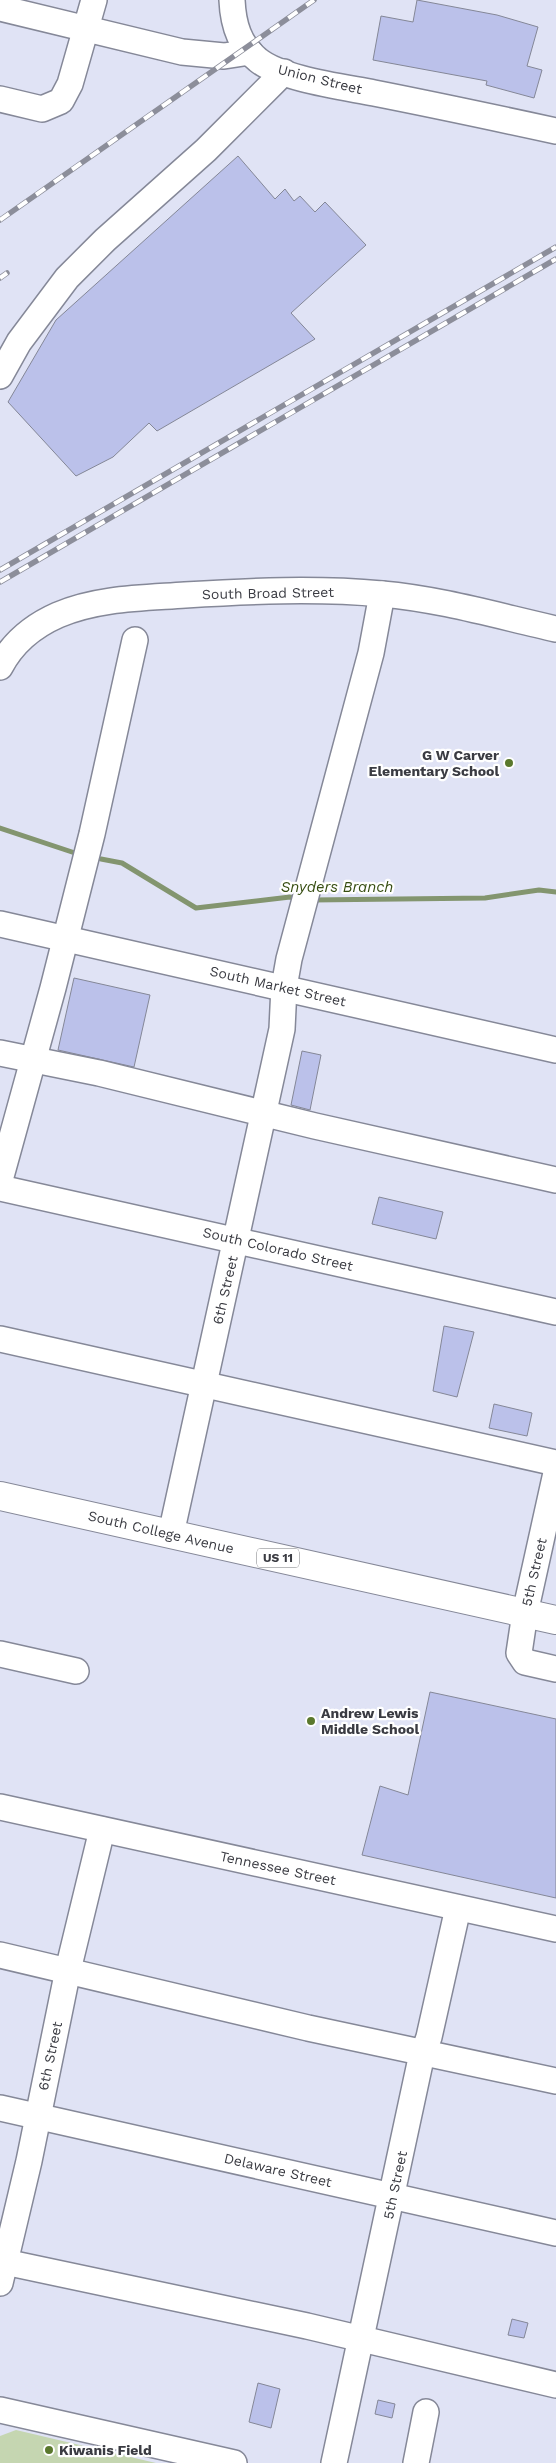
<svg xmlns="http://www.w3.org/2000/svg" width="556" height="2463" font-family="'Work Sans',sans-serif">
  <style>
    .green { fill: #c5d6b1 }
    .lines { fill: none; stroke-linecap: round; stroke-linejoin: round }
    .stream { stroke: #83956f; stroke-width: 5 }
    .building { fill: #bbc1ea; stroke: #848797 }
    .minor-casing { stroke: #858898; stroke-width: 28 }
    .major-casing { stroke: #858898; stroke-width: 30 }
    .minor { stroke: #fff; stroke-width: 25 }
    .major { stroke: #fff; stroke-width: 28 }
    .rail-casing { stroke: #8c8e9a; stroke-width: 5.5 }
    .rail { stroke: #fff; stroke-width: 4; stroke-dasharray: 11; stroke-linecap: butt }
    .poi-dot { fill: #5a782d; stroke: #fff; stroke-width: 2 }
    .labels { text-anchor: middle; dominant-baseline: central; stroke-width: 4.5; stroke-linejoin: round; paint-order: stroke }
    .shield { fill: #fff; stroke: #75767b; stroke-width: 1 }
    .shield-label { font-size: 12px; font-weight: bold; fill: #3a3b42 }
    .street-label { font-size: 14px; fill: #3a3b42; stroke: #fff }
    .poi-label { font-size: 14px; font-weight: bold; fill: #3a3b42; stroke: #fff; text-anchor: start }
    .water-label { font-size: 15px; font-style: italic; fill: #364d11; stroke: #fff }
  </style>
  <rect width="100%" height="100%" fill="#e0e3f5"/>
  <polygon class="green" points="16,2430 156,2463 0,2463 0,2436"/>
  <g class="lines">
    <g class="stream">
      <polyline points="0,828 78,854"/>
      <polyline points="101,859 122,863 196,908 290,897 299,898"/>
      <polyline points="312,900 485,898 539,890 556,892"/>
    </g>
  </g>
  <g class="building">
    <polygon points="417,0 497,15 538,27 527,66 542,70 534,98 486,85 487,81 373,60 381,16 413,22"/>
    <polygon points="238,156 275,199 285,189 294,201 300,196 315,212 325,202 366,245 291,313 315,339 157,431 149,423 113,457 76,476 8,402 56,320"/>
    <polygon points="74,978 150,995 134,1067 58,1050"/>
    <polygon points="302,1051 321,1055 310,1110 291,1105"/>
    <polygon points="379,1197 443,1212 436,1239 372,1224"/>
    <polygon points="444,1326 474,1332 457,1397 433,1391"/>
    <polygon points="494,1404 532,1413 527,1436 489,1428"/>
    <polygon points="430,1692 556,1719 556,1898 362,1855 380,1786 408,1795"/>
    <polygon points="512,2319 528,2323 524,2338 508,2335"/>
    <polygon points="258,2383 280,2389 271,2428 249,2422"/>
    <polygon points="378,2400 395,2404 392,2418 375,2414"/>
  </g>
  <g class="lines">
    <defs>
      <g id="minor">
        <path d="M232,0C233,24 239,45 258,60C281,79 344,87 374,93C435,105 496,118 556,131"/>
        <polyline points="0,8 182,52 224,56 250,52"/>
        <polyline points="0,99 42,109 61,101 70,84 94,0"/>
        <polyline points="0,376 19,342 67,278 105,240 206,150 284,72"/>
        <path d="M0,667C13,642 33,626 58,615C97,598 143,598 185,595C250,591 316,588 382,594C440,599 498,616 556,629"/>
        <polyline points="0,924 556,1050"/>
        <polyline points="0,1053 99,1073 315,1126 556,1180"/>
        <polyline points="0,1180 53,988 92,834 135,640"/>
        <polyline points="0,1188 556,1312"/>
        <polyline points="0,1339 556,1463"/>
        <polyline points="556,1473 525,1613 519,1653 525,1662 556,1669"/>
        <polyline points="171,1534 282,1029 284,987 289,959 371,653 382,594"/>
        <polyline points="0,1654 76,1671"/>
        <polyline points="0,1807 556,1929"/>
        <polyline points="0,1955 308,2028 556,2081"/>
        <polyline points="0,2108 556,2233"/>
        <polyline points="0,2261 307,2326 556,2385"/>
        <polyline points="0,2283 29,2161 68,1970 102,1830"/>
        <polyline points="0,2410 234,2463"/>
        <polyline points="334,2463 420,2063 429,2037 458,1908"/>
        <polyline points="416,2463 426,2412"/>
      </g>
      <polyline id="major" points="0,1496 556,1620"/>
    </defs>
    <use href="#minor" class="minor-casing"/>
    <use href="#major" class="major-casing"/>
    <use href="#minor" class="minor"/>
    <use href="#major" class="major"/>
    <defs>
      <g id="rail">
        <polyline points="0,220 314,0"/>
        <polyline points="0,278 7,273"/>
        <polyline points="0,570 556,247"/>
        <polyline points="0,582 556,259"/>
      </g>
    </defs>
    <use href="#rail" class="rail-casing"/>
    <use href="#rail" class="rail"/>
  </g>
  <g class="poi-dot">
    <circle cx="509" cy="763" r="5"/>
    <circle cx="311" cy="1721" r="5"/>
    <circle cx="49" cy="2450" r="5"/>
  </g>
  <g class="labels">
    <rect class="shield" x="257" y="1548.5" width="42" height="19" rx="4"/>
    <g class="shield-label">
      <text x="278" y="1558">US 11</text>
    </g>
    <g class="street-label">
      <text transform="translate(320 79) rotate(14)">Union Street</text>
      <text transform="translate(268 593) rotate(-1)">South Broad Street</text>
      <text transform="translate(278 986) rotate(13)">South Market Street</text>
      <text transform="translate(278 1249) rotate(13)">South Colorado Street</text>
      <text transform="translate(225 1290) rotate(-77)">6th Street</text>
      <text transform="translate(161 1532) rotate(13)">South College Avenue</text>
      <text transform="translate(534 1572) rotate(-77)">5th Street</text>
      <text transform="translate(278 1868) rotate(12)">Tennessee Street</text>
      <text transform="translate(50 2056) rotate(-78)">6th Street</text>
      <text transform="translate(278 2170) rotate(13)">Delaware Street</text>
      <text transform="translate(395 2185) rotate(-78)">5th Street</text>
    </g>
    <g class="poi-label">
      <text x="499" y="755" text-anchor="end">G W Carver<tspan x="499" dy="16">Elementary School</tspan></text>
      <text x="321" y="1713">Andrew Lewis<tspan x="321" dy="16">Middle School</tspan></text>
      <text x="59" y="2450">Kiwanis Field</text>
    </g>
    <g class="water-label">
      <text x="337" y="887">Snyders Branch</text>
    </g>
  </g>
</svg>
